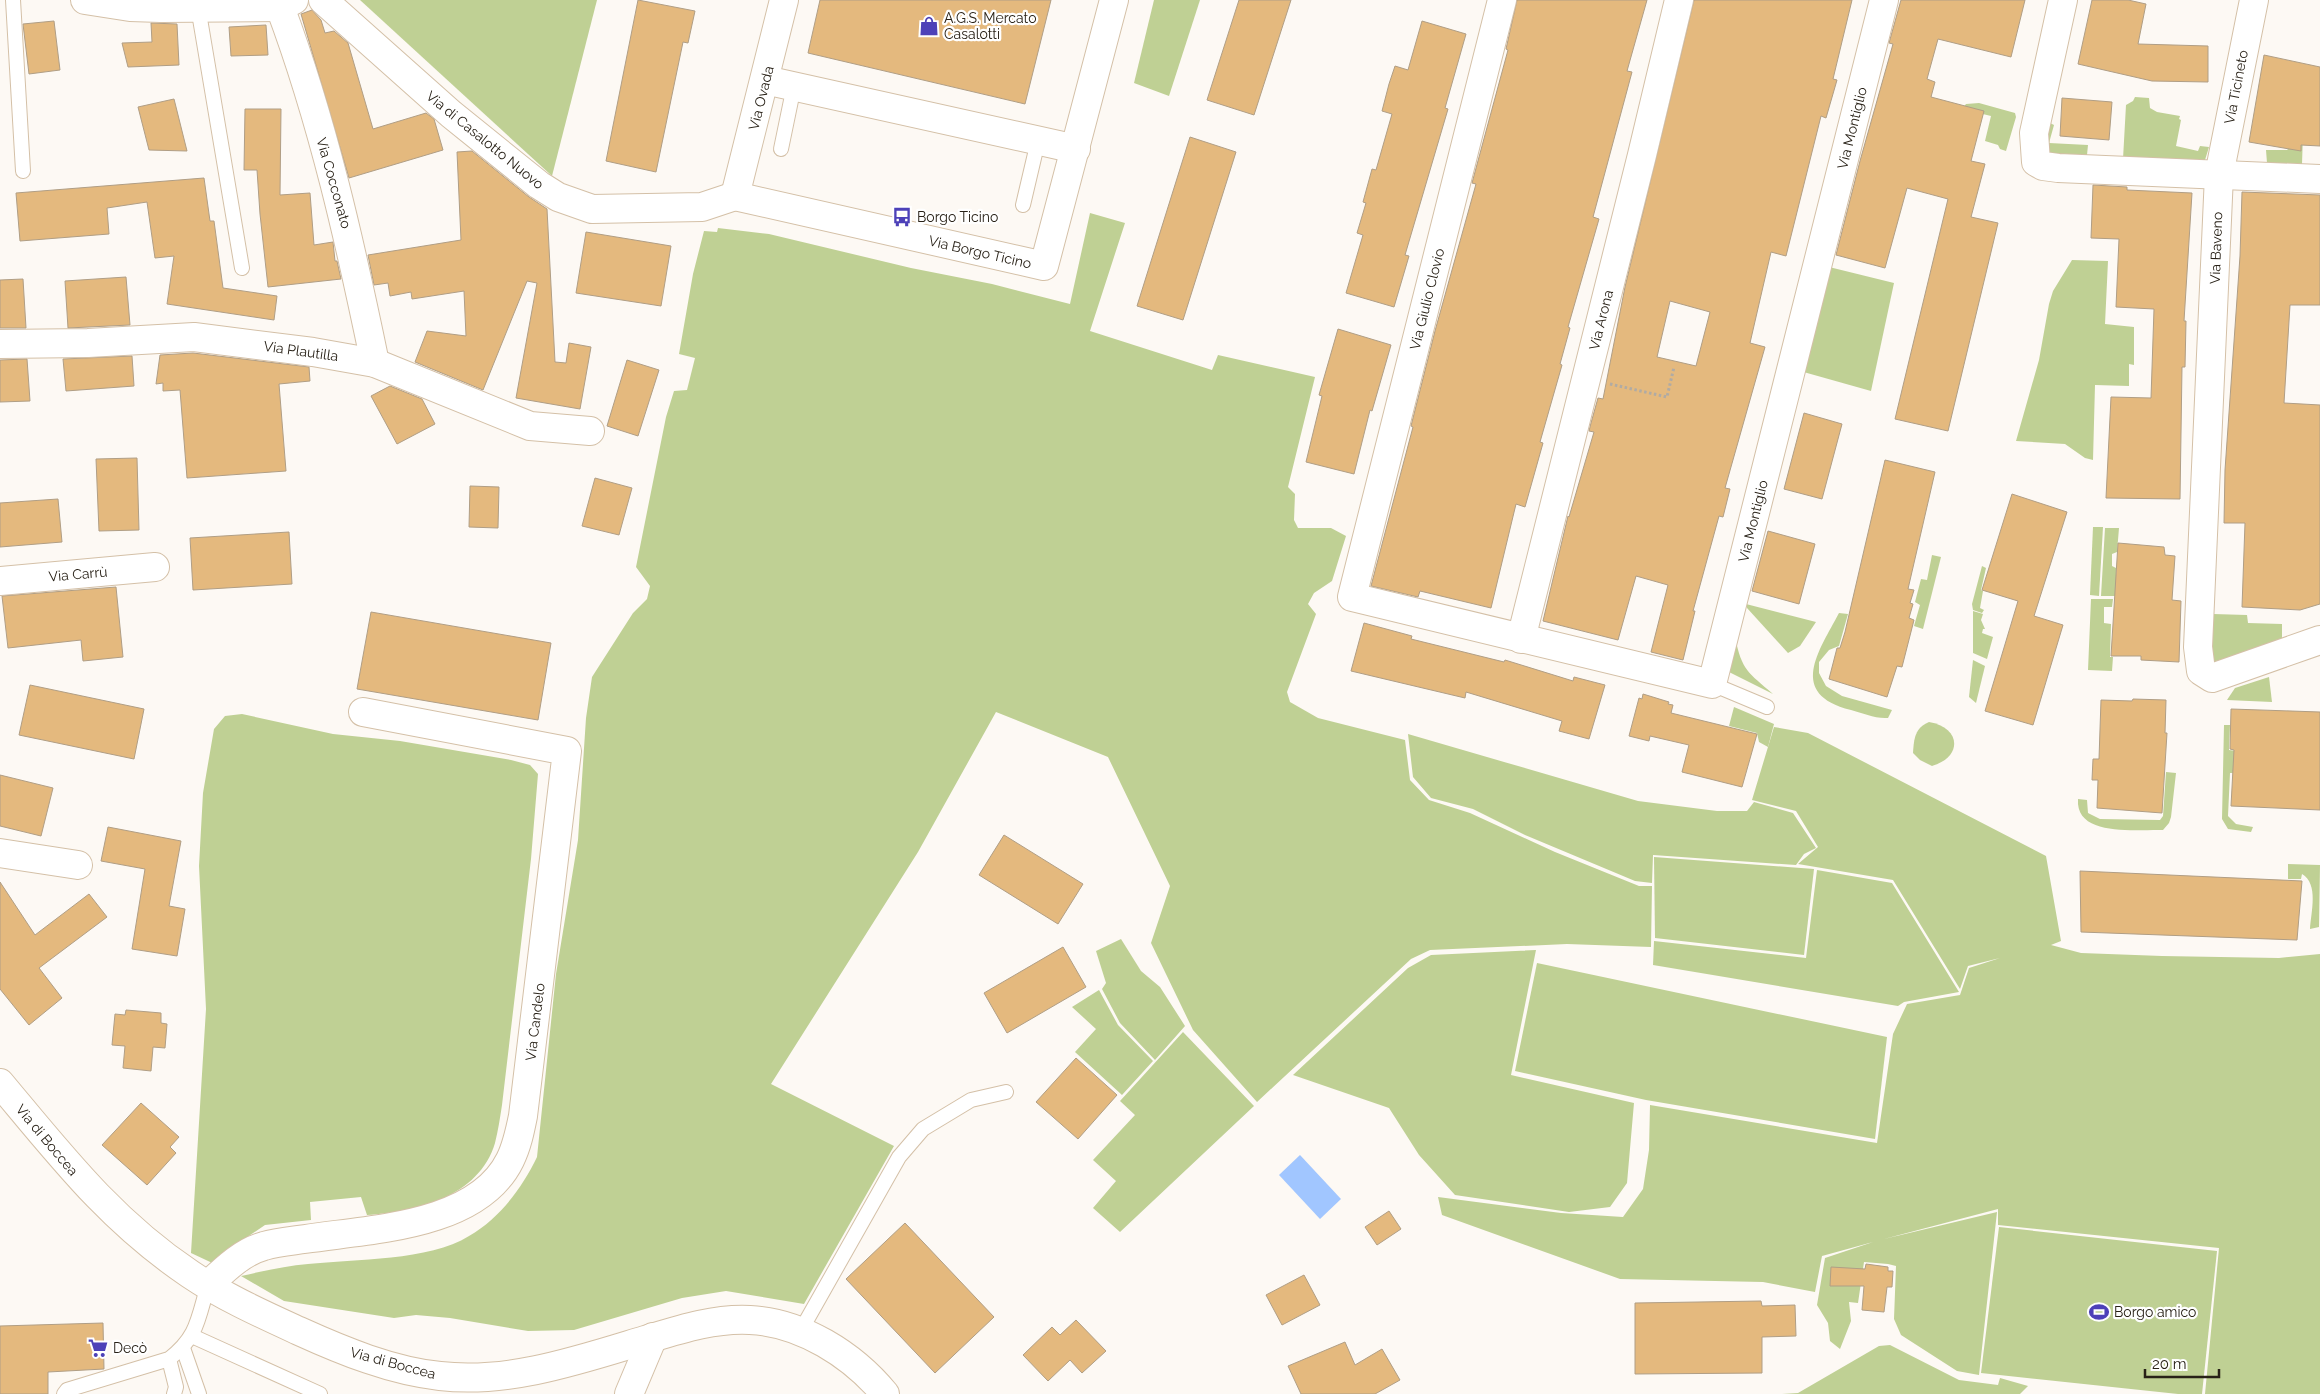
<svg xmlns="http://www.w3.org/2000/svg" width="2320" height="1394" font-family="Raleway,sans-serif">
  <style>
    .green { fill: #bfd094 }
    .water { fill: #a1c6ff }
    .building { fill: #e4b97e; stroke: #b09e85; fill-rule: evenodd }
    .lines { fill: none; stroke-linecap: round; stroke-linejoin: round }
    .service-casing { stroke: #d4c0a7; stroke-width: 16 }
    .minor-casing { stroke: #d4c0a7; stroke-width: 30 }
    .secondary-casing { stroke: #d4c0a7; stroke-width: 30 }
    .path { stroke: #b0aba4; stroke-width: 3; stroke-dasharray: 2.5 2.5; stroke-linecap: butt }
    .service { stroke: #fff; stroke-width: 14 }
    .minor { stroke: #fff; stroke-width: 28 }
    .secondary { stroke: #fff; stroke-width: 28 }
    .labels { text-anchor: middle; dominant-baseline: central; stroke-width: 4.5; stroke-linejoin: round; paint-order: stroke }
    .poi-label { font-size: 14px; fill: #282117; stroke: #fff; text-anchor: start }
    .street-label { font-size: 14px; fill: #282117; stroke: #fff }
  </style>
  <rect width="100%" height="100%" fill="#fdf9f4"/>
  <g class="green">
    <polygon points="360,0 597,0 552,176"/>
    <polygon points="1154,0 1200,0 1169,96 1134,83"/>
    <polygon points="2135,97 2149,98 2150,108 2157,112 2180,116 2179,119 2181,120 2176,146 2198,151 2200,146 2209,147 2205,160 2123,159 2126,105 2133,101"/>
    <polygon points="1979,103 2015,113 2016,117 2006,151 2000,149 1998,145 1985,141 1991,116 1962,109 1966,104"/>
    <polygon points="2304,105 2302,164 2267,163 2266,150 2287,150 2290,147"/>
    <polygon points="2050,123 2054,125 2049,143 2088,145 2087,155 2047,154 2043,148"/>
    <path d="M1090,213L1125,223L1090,331L1212,370L1218,355L1315,377L1288,487L1295,494L1294,520L1298,528H1331L1346,536L1332,581L1314,593L1308,604L1316,614L1287,692L1290,702L1318,718L1405,740L1410,780L1429,800L1470,813L1555,852L1639,886H1652L1651,947L1567,944L1430,950L1411,959L1257,1102L1193,1030L1151,943L1170,886L1108,757L996,712L918,852L771,1084L894,1146L804,1304L726,1291L682,1298L574,1330L528,1331L450,1318L416,1315L394,1318L284,1301L241,1276C263,1271 286,1266 308,1264C355,1259 429,1261 469,1236C500,1218 522,1188 537,1157L556,974L578,840L586,718L592,677L633,613L647,599L650,586L636,567L666,417L674,391L687,390L695,358L679,354L693,274L704,231L717,232L718,228L769,234L911,268L992,284L1070,304Z"/>
    <polygon points="2072,260 2108,261 2105,324 2134,327 2134,365 2129,364 2129,386 2095,385 2093,460 2085,458 2065,444 2016,441 2039,360 2049,304 2053,291"/>
    <polygon points="1825,266 1894,283 1871,391 1800,371"/>
    <polygon points="2093,527 2103,527 2099,596 2090,595"/>
    <polygon points="2105,528 2119,528 2117,552 2112,554 2112,566 2116,568 2116,596 2101,596"/>
    <polygon points="1932,555 1941,557 1923,629 1914,626 1920,605 1915,602 1921,579 1927,580"/>
    <polygon points="1982,566 1986,568 1981,590 1983,591 1980,608 1984,610 1982,613 1973,610 1972,604"/>
    <polygon points="2091,599 2113,599 2112,607 2104,607 2104,623 2111,624 2110,657 2113,657 2112,671 2088,670"/>
    <polygon points="1746,604 1816,622 1800,646 1788,653 1747,608"/>
    <polygon points="1973,611 1983,614 1981,620 1985,629 1983,629 1982,633 1993,637 1987,659 1973,653"/>
    <path d="M1839,613L1848,614L1839,646L1829,650L1819,662V673L1826,686L1842,696L1892,710L1888,718C1875,719 1863,713 1851,710C1787,694 1819,651 1839,613Z"/>
    <polygon points="2213,614 2247,615 2248,623 2282,624 2282,640 2213,662"/>
    <path d="M1735,637C1742,671 1748,672 1773,694L1729,672Z"/>
    <polygon points="1973,660 1985,666 1976,703 1969,697"/>
    <polygon points="2269,677 2272,702 2227,700 2235,688"/>
    <polygon points="1734,707 1774,724 1768,747 1759,742 1757,733 1729,726"/>
    <path d="M242,714L333,734L400,741L511,760L530,765L538,774L531,859L502,1105C500,1118 498,1131 495,1143C479,1197 416,1212 367,1215L361,1197L310,1202L311,1220L265,1225L237,1244L223,1268L191,1253L206,1009L199,866L203,793L214,729L225,716Z"/>
    <path d="M1929,722C1960,727 1964,756 1932,766L1920,760L1913,753C1914,738 1915,728 1929,722Z"/>
    <polygon points="2224,725 2230,725 2229,750 2236,751 2236,773 2230,773 2228,816 2236,824 2253,827 2251,832 2228,829 2222,819"/>
    <polygon points="1774,727 1808,733 2046,856 2061,941 2051,945 2081,953 2162,956 2279,958 2320,954 2320,1394 2205,1394 2219,1248 1998,1225 1998,1209 1884,1239 1997,1212 1979,1375 1957,1371 1901,1335 1894,1319 1896,1266 1888,1264 1864,1262 1858,1303 1849,1302 1851,1321 1840,1349 1830,1341 1828,1323 1817,1305 1825,1258 1873,1242 1822,1256 1815,1292 1763,1282 1620,1279 1442,1215 1438,1197 1561,1213 1623,1217 1643,1189 1649,1150 1650,1105 1877,1143 1893,1034 1907,1004 1960,995 1969,968 2000,958 1968,966 1960,989 1893,880 1798,864 1818,847 1796,811 1752,800"/>
    <polygon points="1408,734 1638,801 1717,811 1747,811 1754,802 1793,813 1816,848 1804,854 1796,865 1653,855 1652,883 1635,881 1525,835 1473,809 1431,798 1413,777"/>
    <path d="M2166,772L2176,773L2171,817L2169,823L2163,830C2139,829 2075,838 2078,799L2087,800L2088,813L2100,819L2160,820L2163,816Z"/>
    <polygon points="1654,857 1814,869 1804,955 1655,938"/>
    <path d="M2288,864L2320,865L2319,927L2310,929C2311,912 2319,884 2302,874L2301,879H2288Z"/>
    <polygon points="1817,870 1892,883 1959,992 1904,1002 1898,1006 1653,965 1654,941 1806,958"/>
    <polygon points="1121,939 1141,971 1160,987 1185,1026 1155,1060 1120,1023 1102,989 1106,983 1096,951"/>
    <polygon points="1536,950 1511,1075 1634,1103 1627,1183 1610,1207 1569,1212 1455,1195 1419,1155 1389,1108 1293,1075 1408,968 1431,955"/>
    <polygon points="1537,963 1887,1037 1875,1139 1646,1100 1515,1071"/>
    <polygon points="1099,990 1118,1025 1153,1061 1122,1095 1075,1052 1096,1029 1072,1007"/>
    <polygon points="1183,1032 1254,1106 1120,1232 1093,1208 1116,1181 1093,1160 1135,1115 1120,1101"/>
    <polygon points="1999,1227 2217,1251 2202,1394 2178,1394 1981,1373"/>
    <polygon points="1890,1345 1959,1380 1998,1385 2000,1378 2028,1386 2020,1394 1782,1394 1798,1393 1879,1346"/>
  </g>
  <polygon class="water" points="1300,1155 1341,1199 1320,1219 1279,1175"/>
  <g class="building">
    <polygon points="638,0 695,11 688,43 683,42 656,172 606,161"/>
    <polygon points="820,0 1051,0 1025,104 808,53"/>
    <polygon points="1239,0 1291,0 1254,115 1207,100"/>
    <polygon points="1517,0 1647,0 1627,71 1632,72 1593,217 1599,219 1568,327 1570,328 1560,364 1562,365 1540,442 1543,443 1525,507 1516,504 1491,608 1420,591 1418,597 1371,586 1413,427 1411,426 1435,331 1476,184 1472,183 1508,50 1506,49"/>
    <path d="M1694,0H1852L1833,79L1837,80L1826,118L1821,116L1786,256L1771,252L1750,343L1765,347L1725,488L1730,489L1723,517L1719,516L1693,611H1695L1683,660L1651,652L1668,585L1636,576L1618,640L1543,621L1568,516L1569,517L1594,432L1589,431L1591,423L1598,398L1603,399L1625,287ZM1670,301L1710,312L1696,366L1657,357Z"/>
    <polygon points="1901,0 2025,0 2011,57 1938,39 1927,79 1935,82 1931,97 1984,111 1971,161 1985,164 1971,217 1998,223 1948,431 1895,419 1948,199 1907,188 1885,268 1836,255 1860,161 1893,44 1889,43"/>
    <polygon points="2092,0 2128,0 2146,4 2138,44 2208,46 2208,82 2152,81 2078,64"/>
    <polygon points="312,10 321,20 325,33 334,31 348,43 373,129 426,113 434,119 443,150 349,178 301,14"/>
    <polygon points="54,21 60,70 29,74 23,24"/>
    <polygon points="1422,21 1466,34 1445,108 1448,109 1405,255 1409,256 1394,307 1346,293 1363,235 1357,233 1366,203 1363,202 1372,169 1376,170 1392,114 1382,111 1389,84 1395,66 1408,70"/>
    <polygon points="151,23 177,24 179,65 128,67 122,43 152,42"/>
    <polygon points="266,25 268,55 231,56 229,27"/>
    <polygon points="2264,55 2320,67 2320,146 2301,145 2301,151 2249,142"/>
    <polygon points="2062,98 2112,102 2109,140 2060,136"/>
    <polygon points="174,99 187,151 149,150 138,107"/>
    <polygon points="245,109 281,109 280,195 310,193 314,245 333,242 335,261 337,261 341,279 268,287 260,214 257,170 244,170"/>
    <polygon points="1190,137 1236,152 1183,320 1137,306"/>
    <polygon points="472,151 529,197 547,209 555,362 566,363 569,343 591,347 580,409 516,398 537,283 527,281 483,390 415,362 427,331 466,336 464,291 412,299 411,292 390,296 388,283 374,285 368,255 461,240 457,152"/>
    <polygon points="204,178 210,221 214,221 223,288 277,296 274,320 167,304 174,256 155,258 147,202 107,208 109,234 20,241 16,193"/>
    <polygon points="2093,185 2127,187 2127,190 2192,193 2184,321 2186,321 2185,367 2182,367 2180,499 2106,498 2111,397 2151,398 2154,309 2116,307 2119,239 2091,238"/>
    <polygon points="2242,192 2320,195 2320,305 2290,305 2284,403 2320,405 2320,604 2300,610 2242,607 2245,523 2224,523 2225,470 2240,256"/>
    <polygon points="586,232 671,246 661,306 576,293"/>
    <polygon points="126,277 130,325 68,328 65,281"/>
    <polygon points="23,279 26,328 0,328 0,280"/>
    <polygon points="1338,329 1391,345 1372,411 1370,410 1354,474 1306,462 1322,396 1319,395"/>
    <polygon points="193,353 309,367 310,381 279,384 286,471 187,478 180,390 163,391 163,383 156,384 160,355"/>
    <polygon points="132,356 134,386 66,391 63,359"/>
    <polygon points="27,359 30,401 0,402 0,360"/>
    <polygon points="627,360 659,370 638,436 607,426"/>
    <polygon points="390,386 422,399 435,424 397,444 371,396"/>
    <polygon points="1804,413 1842,424 1822,499 1784,489"/>
    <polygon points="137,458 139,530 99,531 96,459"/>
    <polygon points="1885,460 1935,472 1908,589 1914,590 1910,603 1913,604 1909,618 1914,620 1902,667 1897,666 1887,697 1829,679 1837,648 1840,648 1845,632"/>
    <polygon points="595,478 632,488 619,535 582,526"/>
    <polygon points="470,486 499,487 498,528 469,527"/>
    <polygon points="2012,494 2067,512 2034,616 2063,625 2033,725 1985,711 2018,601 1982,590"/>
    <polygon points="58,499 62,542 0,547 0,503"/>
    <polygon points="1768,531 1815,544 1799,604 1752,591"/>
    <polygon points="289,532 292,584 193,590 190,538"/>
    <polygon points="2118,543 2164,547 2165,555 2175,556 2172,600 2181,601 2179,662 2141,660 2141,656 2111,656"/>
    <polygon points="116,587 123,657 83,661 81,640 8,648 2,596"/>
    <polygon points="371,612 551,643 538,720 357,689"/>
    <polygon points="1364,623 1412,636 1411,639 1504,662 1505,660 1573,681 1574,677 1605,685 1589,739 1559,731 1562,721 1466,692 1465,698 1351,671"/>
    <polygon points="30,685 144,709 134,759 19,735"/>
    <polygon points="1643,694 1669,702 1668,704 1673,705 1671,713 1757,734 1742,787 1682,772 1689,745 1650,736 1649,741 1629,736 1639,698 1642,699"/>
    <polygon points="2133,699 2166,700 2165,733 2167,733 2162,813 2097,808 2098,780 2092,780 2093,759 2099,759 2101,700 2132,701"/>
    <polygon points="2231,709 2320,712 2320,810 2231,806 2234,750 2230,749"/>
    <polygon points="0,775 53,788 41,836 0,826"/>
    <polygon points="108,827 181,841 169,906 185,909 177,956 132,949 145,869 101,861"/>
    <polygon points="1004,835 1083,884 1058,924 979,875"/>
    <polygon points="2080,871 2302,881 2297,940 2081,932"/>
    <polygon points="0,882 35,935 89,894 107,917 39,968 62,998 29,1025 0,989"/>
    <polygon points="1063,947 1086,987 1007,1033 984,993"/>
    <polygon points="126,1010 161,1013 161,1023 167,1024 165,1048 153,1047 151,1071 123,1068 125,1046 112,1045 115,1014 125,1015"/>
    <polygon points="1076,1058 1117,1095 1078,1139 1036,1102"/>
    <polygon points="141,1103 179,1137 170,1147 176,1153 147,1185 102,1145"/>
    <polygon points="1389,1211 1401,1229 1377,1245 1365,1227"/>
    <polygon points="905,1223 994,1317 935,1373 846,1279"/>
    <polygon points="1866,1264 1888,1267 1888,1271 1893,1271 1892,1287 1887,1287 1884,1312 1862,1310 1864,1286 1830,1286 1831,1267 1865,1269"/>
    <polygon points="1304,1275 1320,1305 1282,1325 1266,1295"/>
    <polygon points="1761,1301 1762,1306 1795,1305 1796,1336 1762,1337 1762,1373 1635,1374 1635,1303"/>
    <polygon points="1076,1320 1106,1351 1082,1373 1070,1360 1048,1381 1023,1355 1052,1327 1060,1335"/>
    <polygon points="103,1323 104,1369 48,1372 48,1394 0,1394 0,1326"/>
    <polygon points="1345,1342 1355,1365 1382,1349 1400,1380 1375,1394 1301,1394 1288,1366"/>
  </g>
  <g class="lines">
    <defs>
      <g id="service">
        <polyline points="13,0 23,171"/>
        <polyline points="198,7 242,268"/>
        <polyline points="781,149 794,86"/>
        <polyline points="1023,205 1038,141"/>
        <polyline points="1712,684 1767,707"/>
        <polyline points="800,1332 899,1157 923,1129 971,1100 1006,1092"/>
        <polyline points="192,1336 320,1394"/>
        <polyline points="183,1348 199,1394"/>
        <polyline points="169,1359 176,1387 174,1394"/>
        <path d="M64,1394L67,1390L169,1359C198,1337 198,1318 208,1285"/>
      </g>
      <g id="minor">
        <polyline points="85,0 130,7 161,8 280,7 294,0"/>
        <polyline points="323,0 451,114 539,185 558,197 592,209 702,207 735,196"/>
        <polyline points="1502,0 1352,597 1712,684 1884,0"/>
        <polyline points="2063,0 2034,133 2036,162 2043,166 2058,168 2320,179"/>
        <polyline points="2254,0 2219,175 2198,647 2201,671 2212,678 2320,640"/>
        <path d="M280,7C323,122 350,242 375,363"/>
        <polyline points="765,80 1076,149"/>
        <polyline points="735,196 1044,266 1114,0"/>
        <polyline points="735,196 784,0"/>
        <polyline points="0,344 88,343 194,337 313,352 375,363 530,426 590,431"/>
        <polyline points="0,581 155,567"/>
        <polyline points="1521,639 1642,155 1679,0"/>
        <polyline points="0,853 78,865"/>
        <path d="M208,1285C224,1270 242,1252 264,1246C277,1242 291,1241 305,1239C370,1229 477,1227 510,1160C517,1146 520,1131 523,1116L567,751L363,712"/>
        <polyline points="629,1394 653,1337"/>
      </g>
      <path id="secondary" d="M0,1083C61,1156 111,1221 190,1274C224,1297 262,1314 299,1331C343,1351 392,1371 440,1376C509,1384 579,1360 645,1340C678,1330 714,1318 750,1320C801,1322 853,1355 885,1394"/>
    </defs>
    <use href="#service" class="service-casing"/>
    <use href="#minor" class="minor-casing"/>
    <use href="#secondary" class="secondary-casing"/>
    <polyline class="path" points="1610,384 1667,397 1674,367"/>
    <use href="#service" class="service"/>
    <use href="#minor" class="minor"/>
    <use href="#secondary" class="secondary"/>
  </g>
  <defs>
    <symbol id="shop-bare" viewBox="-9 -9 18 18"><path d="M-5-2.5h2.3a2.7 3.5 0 0 1 5.4 0H5L5.5 6h-11ZM-1.5-2.5h3a1.5 2.3 0 0 0-3 0Z" fill="#4d41b8" stroke="#fff" stroke-width="2.5" paint-order="stroke"/></symbol>
    <symbol id="bus-bare" viewBox="-9 -9 18 18"><path d="M-5-6H5V4H4V6H2V4H-2V6H-4V4H-5ZM-3.5-4V0h7V-4ZM-3.5 1.2v1.5H-2V1.2ZM2 1.2v1.5H3.5V1.2Z" fill="#4d41b8" stroke="#fff" stroke-width="2.5" paint-order="stroke"/></symbol>
    <symbol id="stadium-bare" viewBox="-9 -9 18 18"><path d="M0-5a6.5 5 0 1 0 0 10a6.5 5 0 1 0 0-10ZM-3.5-1.8h7v3.6h-7Z" fill="#4d41b8" stroke="#fff" stroke-width="2.5" paint-order="stroke"/></symbol>
    <symbol id="supermarket-bare" viewBox="-9 -9 18 18"><path d="M-6-5.5h2.5l.6 2H6L4.5 2H-2.5L-4.4-4H-6ZM-1.5 3.2a1.3 1.3 0 1 0 .1 0ZM3 3.2a1.3 1.3 0 1 0 .1 0Z" fill="#4d41b8" stroke="#fff" stroke-width="2.5" paint-order="stroke"/></symbol>
  </defs>
  <g fill-rule="evenodd">
    <use href="#shop-bare" x="915" y="12" width="28" height="28"/>
    <use href="#bus-bare" x="888" y="203" width="28" height="28"/>
    <use href="#stadium-bare" x="2085" y="1298" width="28" height="28"/>
    <use href="#supermarket-bare" x="84" y="1334" width="28" height="28"/>
  </g>
  <g class="labels">
    <g class="poi-label">
      <text x="944" y="18">A.G.S. Mercato<tspan x="944" dy="16">Casalotti</tspan></text>
      <text x="917" y="217">Borgo Ticino</text>
      <text x="2114" y="1312">Borgo amico</text>
      <text x="113" y="1348">Decò</text>
    </g>
    <g class="street-label">
      <text transform="translate(2236 87) rotate(-79)">Via Ticineto</text>
      <text transform="translate(761 98) rotate(-76)">Via Ovada</text>
      <text transform="translate(1852 128) rotate(-76)">Via Montiglio</text>
      <text transform="translate(485 140) rotate(39)">Via di Casalotto Nuovo</text>
      <text transform="translate(334 183) rotate(74)">Via Cocconato</text>
      <text transform="translate(2216 248) rotate(-88)">Via Baveno</text>
      <text transform="translate(980 252) rotate(13)">Via Borgo Ticino</text>
      <text transform="translate(1427 299) rotate(-76)">Via Giulio Clovio</text>
      <text transform="translate(1601 320) rotate(-76)">Via Arona</text>
      <text transform="translate(301 351) rotate(8)">Via Plautilla</text>
      <text transform="translate(1753 521) rotate(-76)">Via Montiglio</text>
      <text transform="translate(78 574) rotate(-5)">Via Carrù</text>
      <text transform="translate(535 1022) rotate(-83)">Via Candelo</text>
      <text transform="translate(47 1140) rotate(50)">Via di Boccea</text>
      <text transform="translate(393 1363) rotate(15)">Via di Boccea</text>
    </g>
  </g>
  <path d="M2145 1369v8h74v-8" fill="none" stroke="#282117" stroke-width="2.5"/>
  <text x="2152" y="1369" font-size="15" fill="#282117" stroke="#ffffff" stroke-width="4" paint-order="stroke">20 m</text>
</svg>
